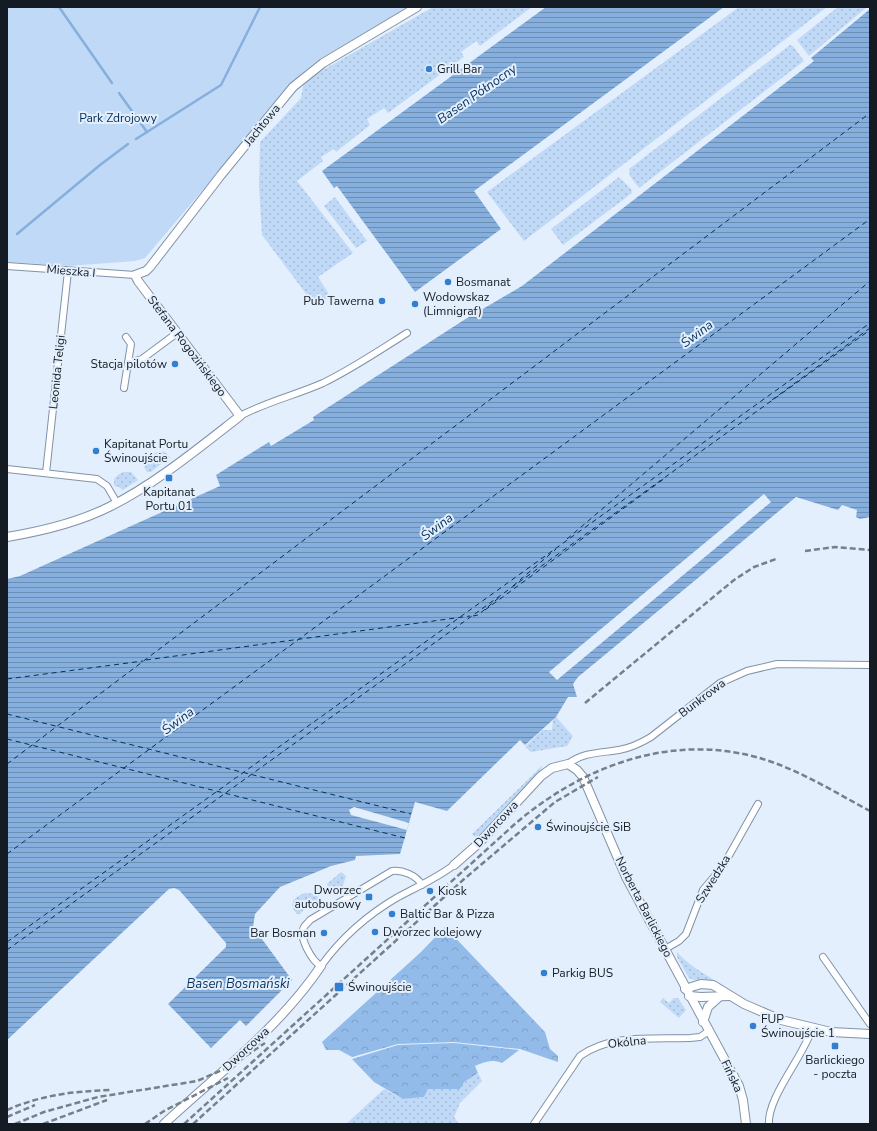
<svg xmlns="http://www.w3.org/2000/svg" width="877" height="1131" font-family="'Nunito Sans',sans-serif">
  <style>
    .grass { fill: url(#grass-dots) }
    .forest { fill: url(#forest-crowns) }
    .park { fill: #c0d9f7 }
    .water { fill: url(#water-rules) }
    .pier { fill: #e3effd }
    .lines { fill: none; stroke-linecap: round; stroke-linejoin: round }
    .stream { stroke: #87afdd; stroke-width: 2.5 }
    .ferry { stroke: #04315b; stroke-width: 1; stroke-dasharray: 5 4; stroke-linecap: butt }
    .minor-casing { stroke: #8193a8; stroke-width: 8 }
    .tertiary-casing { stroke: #8193a8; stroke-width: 10 }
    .minor { stroke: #fff; stroke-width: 6 }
    .tertiary { stroke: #fff; stroke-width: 8 }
    .rail { stroke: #76808a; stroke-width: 2.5; stroke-dasharray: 6 3; stroke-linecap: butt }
    .poi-dot { fill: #327fcf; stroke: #e3effd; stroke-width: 1.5 }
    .labels { text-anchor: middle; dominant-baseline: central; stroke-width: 4; stroke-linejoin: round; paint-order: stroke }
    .poi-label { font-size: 12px; fill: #141b22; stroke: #e3effd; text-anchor: start }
    .park-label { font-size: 12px; fill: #002c56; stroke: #e3effd }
    .street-label { font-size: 12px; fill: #141b22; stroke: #e3effd }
    .water-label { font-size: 13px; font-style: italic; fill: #04315b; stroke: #e3effd }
  </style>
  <defs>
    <pattern id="grass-dots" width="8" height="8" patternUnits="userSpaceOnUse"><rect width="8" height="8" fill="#c0d9f7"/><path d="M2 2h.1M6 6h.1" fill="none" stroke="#a4bad3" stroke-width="1.8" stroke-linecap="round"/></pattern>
    <pattern id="forest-crowns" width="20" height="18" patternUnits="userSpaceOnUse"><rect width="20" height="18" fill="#92bbea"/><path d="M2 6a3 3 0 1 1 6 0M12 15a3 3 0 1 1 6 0" fill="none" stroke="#7da0c8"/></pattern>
    <pattern id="water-rules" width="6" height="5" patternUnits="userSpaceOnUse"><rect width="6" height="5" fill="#87afdd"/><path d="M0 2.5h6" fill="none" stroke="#6d8eb3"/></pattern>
  </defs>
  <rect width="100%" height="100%" fill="#e3effd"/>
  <g class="grass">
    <polygon points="433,7 532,7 480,46 476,41 461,52 464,57 388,113 384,108 367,119 370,125 336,152 334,149 321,157 323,161 297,181 353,253 318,277 330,296 316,307 262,235 259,185 260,142 301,98 304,81"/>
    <polygon points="739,7 827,7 524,241 487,192"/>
    <polygon points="838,7 867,7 809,56 797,40"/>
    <polygon points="790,45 793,46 804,61 639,188 630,176 629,169"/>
    <polygon points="619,177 631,189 632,193 563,245 551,229"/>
    <polygon points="335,197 367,241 356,248 324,206"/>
    <polygon points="160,451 165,452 170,457 151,472 147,472 144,467 146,465 144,458"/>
    <path d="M123,472H131L138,480L123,490L117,486L115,487C112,478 116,476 123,472Z"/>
    <polygon points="556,717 573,736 567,746 531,752 525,747 542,730 552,730 553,720"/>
    <polygon points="542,766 542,768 477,839 472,834"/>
    <polygon points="341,872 346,876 341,891 337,893 329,890 327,884"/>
    <path d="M306,893L317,894L319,900L308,905L300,914H297C287,903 295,896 306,893Z"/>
    <path d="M677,952C688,965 705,974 720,984C709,979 698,983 689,978L677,957Z"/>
    <polygon points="663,998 669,1003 674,998 678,998 686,1010 679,1018 660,1002"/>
    <polygon points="478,1073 482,1081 460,1103 454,1117 459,1124 346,1124 384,1089 403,1099 424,1097 428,1089 460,1089 464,1082"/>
  </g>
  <g class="forest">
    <polygon points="445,927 545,1032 550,1049 558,1056 558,1062 520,1049 454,1042 398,1044 352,1057 339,1050 326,1050 322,1042 421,952"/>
    <path d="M454,1043L519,1050L502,1063C491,1059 485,1062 475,1066L478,1073L464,1082L460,1089H428L424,1097L403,1099L374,1082L352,1059L398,1045Z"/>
  </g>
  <polygon class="park" points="7,7 409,7 318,60 302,73 145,258 135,261 69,266 7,262"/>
  <g class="water">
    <polygon points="546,7 724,7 474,191 501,229 415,292 337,186 334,188 322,171"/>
    <polygon points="870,9 870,517 860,519 856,517 857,510 842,505 838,510 796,497 578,677 573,684 577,697 568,697 556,717 525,745 520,740 447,811 415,802 400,854 356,856 355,860 331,866 280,887 255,914 253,927 292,980 246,1026 240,1020 211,1048 168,1004 226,947 226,943 179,890 174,888 169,889 7,1040 7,579 20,576 220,486 216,475 269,442 271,446 314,420 313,417 464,320 522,286 814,61 811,58"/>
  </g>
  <g class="pier">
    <polygon points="764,494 771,502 557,680 549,672"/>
    <polygon points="354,807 409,823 407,830 351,815 349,810"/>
  </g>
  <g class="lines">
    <g class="stream">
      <polyline points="54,7 59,7 112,83"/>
      <polyline points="119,93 147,132"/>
      <polyline points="136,139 221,85 260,7"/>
      <polyline points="17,234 100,165 128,144"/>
    </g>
    <g class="ferry">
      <polyline points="772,400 870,328"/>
      <polyline points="567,539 870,281"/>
      <polyline points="513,586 556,549"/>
      <polyline points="485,610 665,478"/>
      <polyline points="473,616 478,615 501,596"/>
      <polyline points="146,660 470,616"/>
      <polyline points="7,679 143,661"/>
      <polyline points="7,714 411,814"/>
      <polyline points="7,739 405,838"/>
      <polyline points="7,764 870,113"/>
      <polyline points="7,854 870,219"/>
      <polyline points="7,942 870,323"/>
      <polyline points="7,950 870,330"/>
    </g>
    <defs>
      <g id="minor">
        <polyline points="7,266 135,275"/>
        <polyline points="128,363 142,359 177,333"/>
        <polyline points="124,388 131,344 126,337"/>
        <path d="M240,416C266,402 296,395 323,383C352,369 380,350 407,333"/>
        <polyline points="7,469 97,479 107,486 117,503"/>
        <polyline points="46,473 68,271"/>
        <path d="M568,764C583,752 601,753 619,750C631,748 641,743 651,737L720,683L747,671L777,664L870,665"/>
        <path d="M422,885C416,875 403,870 392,871L310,920C308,923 305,925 304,927C298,937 312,961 321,966C342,937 367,915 398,897C417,887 437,878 454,865"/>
        <polyline points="665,949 679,941 686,934 703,890 723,866 758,804"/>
        <polyline points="823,957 870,1024"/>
        <path d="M534,1124L580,1056C611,1034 653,1039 690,1038L700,1037L709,1031"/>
        <path d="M769,1124C767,1098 803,1057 812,1029"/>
      </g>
      <g id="tertiary">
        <path d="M7,537C43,531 77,523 109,507C154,485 200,447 240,416L138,281L135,275L146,271L150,267L221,175L293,87L323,63L417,7"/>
        <polyline points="454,865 479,843 541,776 552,768 568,764 577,770 583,777 626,877 739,1086 743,1100 746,1124"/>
        <polyline points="685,989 701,984 713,985 744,1004 781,1020 831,1032 870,1034"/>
        <polyline points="689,996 701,997 729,996"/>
        <polyline points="703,1022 708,1007 719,997"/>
        <path d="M164,1124C218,1074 279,1028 321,966"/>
      </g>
    </defs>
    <use href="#minor" class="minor-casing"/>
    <use href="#tertiary" class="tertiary-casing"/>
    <use href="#minor" class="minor"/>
    <use href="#tertiary" class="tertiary"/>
    <g class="rail">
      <polyline points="805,551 835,547 870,550"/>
      <polyline points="585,703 734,580 754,567 776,559"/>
      <path d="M7,1110C41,1095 75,1091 112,1090"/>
      <polyline points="7,1117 35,1105"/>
      <polyline points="15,1124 44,1112 98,1097 197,1081 229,1067 265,1043"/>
      <polyline points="43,1124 107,1100"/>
      <polyline points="145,1124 164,1111 228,1078"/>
      <path d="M184,1124L516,823C588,762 681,730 772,762C806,774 838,794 870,811"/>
      <polyline points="193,1124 463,880 555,802 598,777"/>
    </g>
  </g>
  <g class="poi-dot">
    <circle cx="429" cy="69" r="4"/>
    <circle cx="448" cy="282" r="4"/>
    <circle cx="382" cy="301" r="4"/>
    <circle cx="415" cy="304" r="4"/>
    <circle cx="175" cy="364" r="4"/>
    <circle cx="96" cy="451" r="4"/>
    <rect x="165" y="474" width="8" height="8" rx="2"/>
    <circle cx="538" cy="827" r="4"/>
    <circle cx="430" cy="891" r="4"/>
    <rect x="365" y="893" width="8" height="8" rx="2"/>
    <circle cx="392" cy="914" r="4"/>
    <circle cx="375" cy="932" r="4"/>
    <circle cx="324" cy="933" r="4"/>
    <circle cx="544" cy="973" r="4"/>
    <rect x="334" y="982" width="10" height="10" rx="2"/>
    <circle cx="753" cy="1026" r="4"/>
    <rect x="831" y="1042" width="8" height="8" rx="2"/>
  </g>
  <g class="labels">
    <g class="poi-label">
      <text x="437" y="69">Grill Bar</text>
      <text x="456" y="282">Bosmanat</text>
      <text x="423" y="297">Wodowskaz<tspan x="423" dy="14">(Limnigraf)</tspan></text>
      <text x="374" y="301" text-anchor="end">Pub Tawerna</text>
      <text x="167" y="364" text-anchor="end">Stacja pilotów</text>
      <text x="104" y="444">Kapitanat Portu<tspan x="104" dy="14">Świnoujście</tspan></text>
      <text x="169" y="492" text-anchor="middle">Kapitanat<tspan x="169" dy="14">Portu 01</tspan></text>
      <text x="546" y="827">Świnoujście SiB</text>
      <text x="361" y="890" text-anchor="end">Dworzec<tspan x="361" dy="14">autobusowy</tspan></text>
      <text x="438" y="891">Kiosk</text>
      <text x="400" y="914">Baltic Bar &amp; Pizza</text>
      <text x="383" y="932">Dworzec kolejowy</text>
      <text x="316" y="933" text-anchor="end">Bar Bosman</text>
      <text x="552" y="973">Parkig BUS</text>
      <text x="348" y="987">Świnoujście</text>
      <text x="761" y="1019">FUP<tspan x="761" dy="14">Świnoujście 1</tspan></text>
      <text x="835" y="1060" text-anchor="middle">Barlickiego<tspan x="835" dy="14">- poczta</tspan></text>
    </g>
    <g class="park-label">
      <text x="118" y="118">Park Zdrojowy</text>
    </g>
    <g class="street-label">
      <text transform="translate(262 125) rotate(-51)">Jachtowa</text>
      <text transform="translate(71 271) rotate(5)">Mieszka I</text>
      <text transform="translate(187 346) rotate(53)">Stefana Rogozińskiego</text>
      <text transform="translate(57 372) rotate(-84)">Leonida Teligi</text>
      <text transform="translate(702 698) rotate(-37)">Bunkrowa</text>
      <text transform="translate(496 824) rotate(-47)">Dworcowa</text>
      <text transform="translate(713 879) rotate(-58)">Szwedzka</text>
      <text transform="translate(644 907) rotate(63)">Norberta Barlickiego</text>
      <text transform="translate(627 1042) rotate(-6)">Okólna</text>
      <text transform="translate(246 1049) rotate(-43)">Dworcowa</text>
      <text transform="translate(732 1076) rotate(64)">Fińska</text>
    </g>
    <g class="water-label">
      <text transform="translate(477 94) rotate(-35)">Basen Północny</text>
      <text transform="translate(697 334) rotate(-37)">Świna</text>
      <text transform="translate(437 527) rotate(-37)">Świna</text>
      <text transform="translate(178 721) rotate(-37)">Świna</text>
      <text x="238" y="984">Basen Bosmański</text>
    </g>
  </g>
  <rect width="877" height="1131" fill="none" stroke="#141b22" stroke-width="16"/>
</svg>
